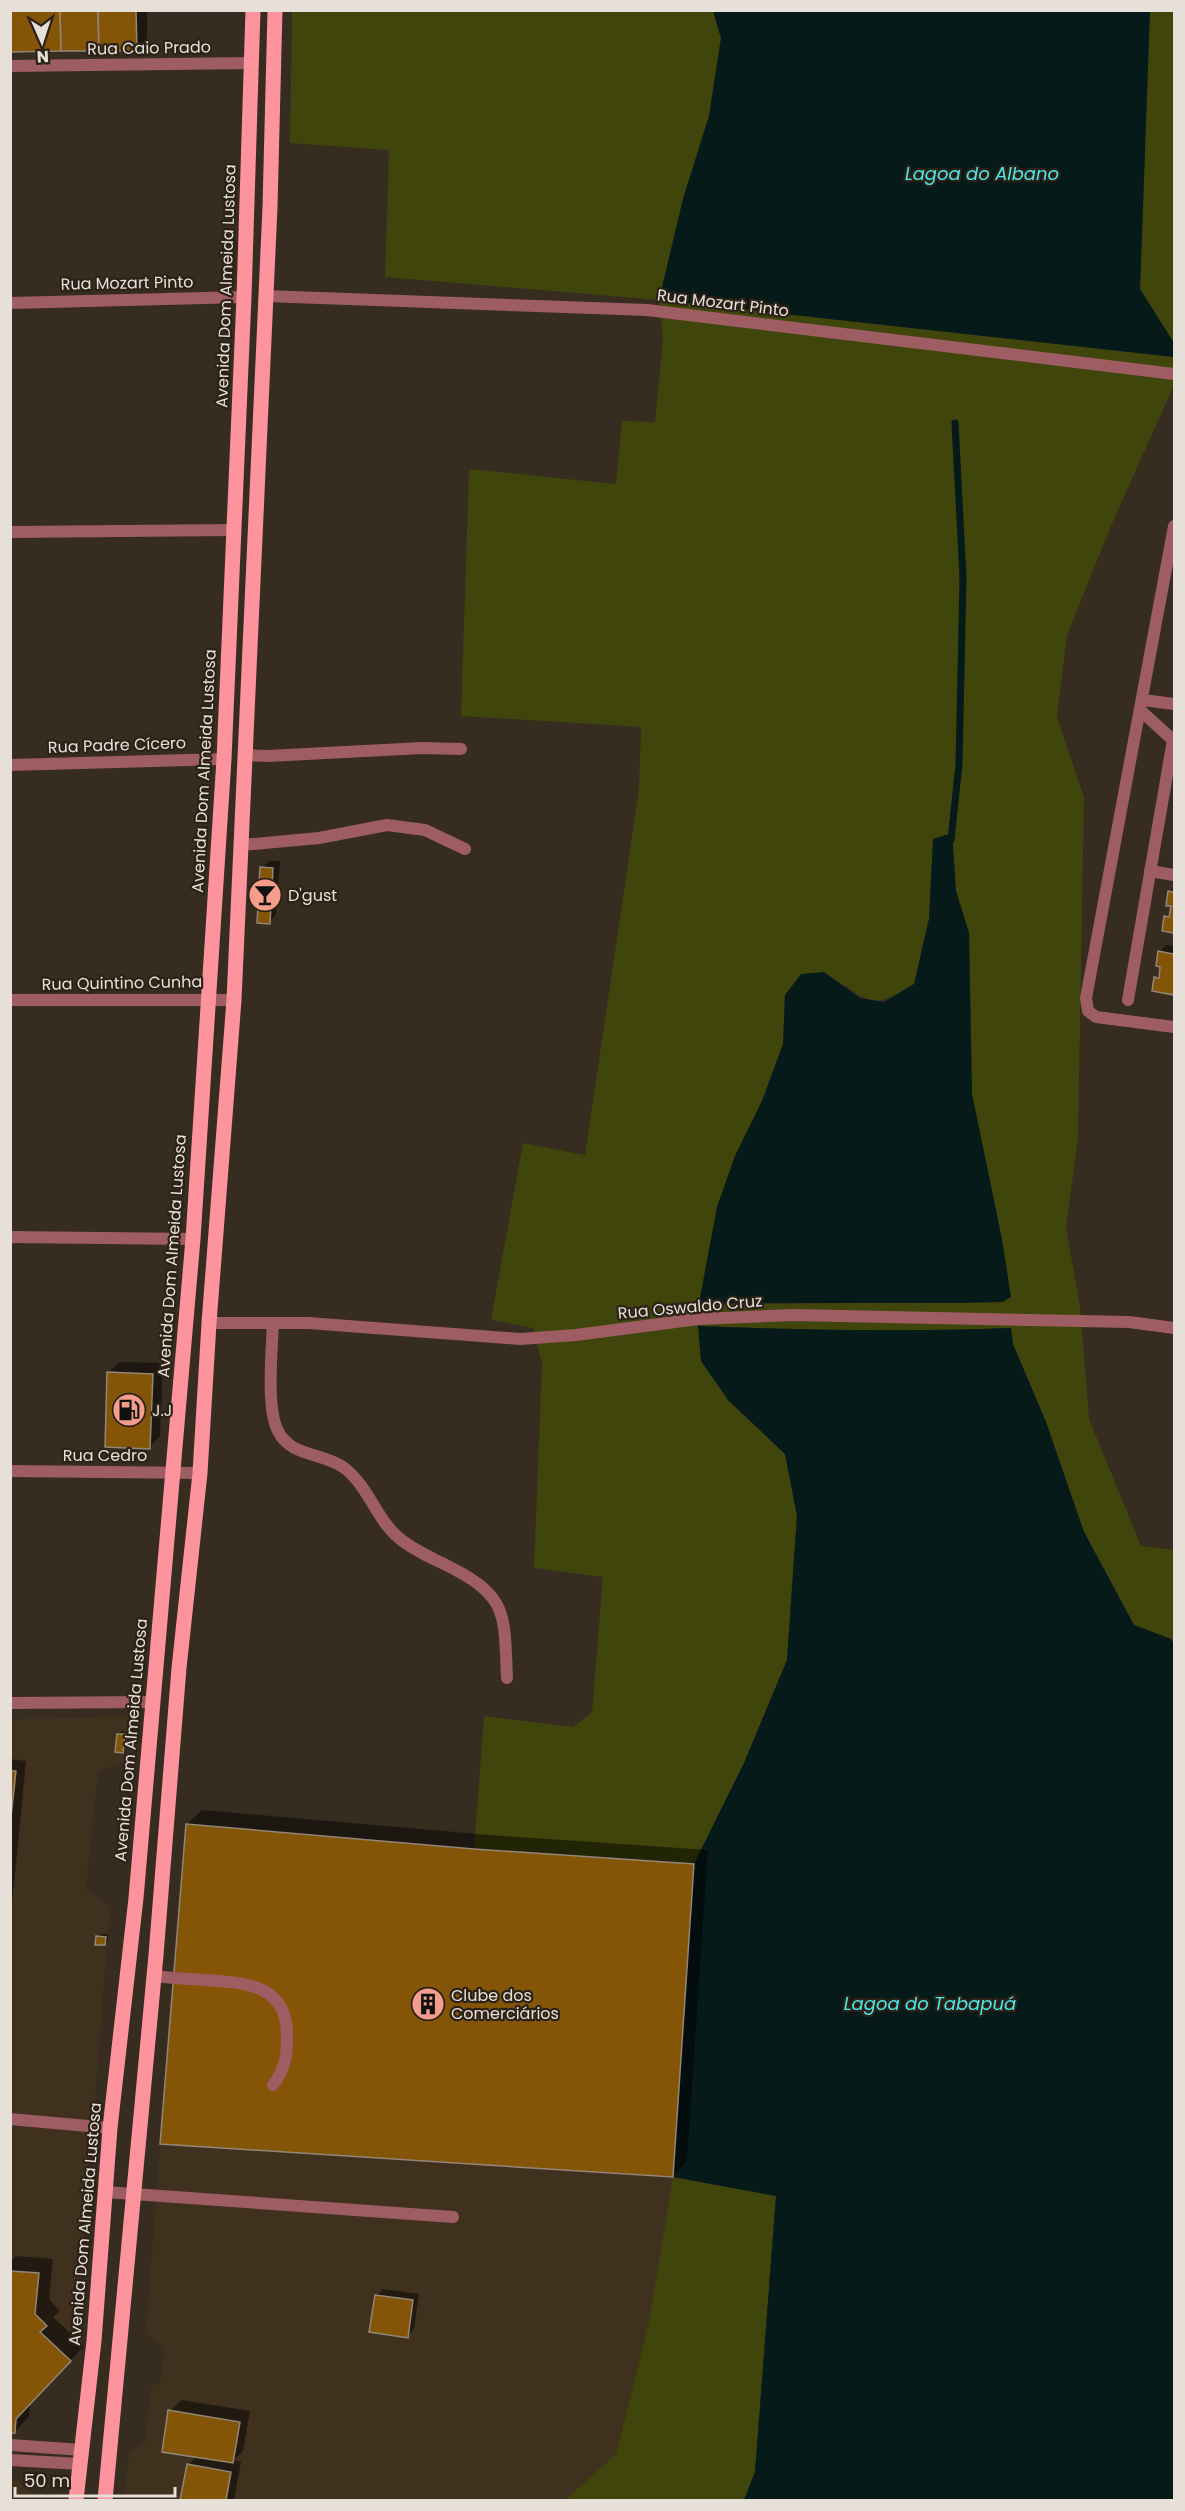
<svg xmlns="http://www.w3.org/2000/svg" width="1185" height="2511" font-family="Poppins,sans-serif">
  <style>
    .built { fill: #40311f }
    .green { fill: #40450c; fill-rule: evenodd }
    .water { fill: #061a1a }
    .shadow { fill: #0007 }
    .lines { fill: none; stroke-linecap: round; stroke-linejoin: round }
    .stream { stroke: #061a1a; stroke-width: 7 }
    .building { fill: #855507; stroke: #928678; stroke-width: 1.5 }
    .service { stroke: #9e5d63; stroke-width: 12 }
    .minor { stroke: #9e5d63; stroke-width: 12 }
    .primary { stroke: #fd939d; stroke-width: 15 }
    .labels { text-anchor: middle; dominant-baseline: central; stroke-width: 4.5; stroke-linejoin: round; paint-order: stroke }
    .street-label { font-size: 16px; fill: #e7e0d8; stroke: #2c2217 }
    .poi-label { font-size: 16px; fill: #e7e0d8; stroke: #2c2217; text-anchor: start }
    .water-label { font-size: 18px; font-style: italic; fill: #4be7e9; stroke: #2c2217 }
  </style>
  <rect width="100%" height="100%" fill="#362c20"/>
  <g class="built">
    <polygon points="129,1717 123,1763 98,1771 86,1889 110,1907 92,2140 71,2361 16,2419 12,2477 41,2500 10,2500 10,1719"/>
    <polygon points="160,2144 673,2177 649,2321 616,2454 565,2500 124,2500 129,2452 145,2442 151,2386 160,2384 165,2348 146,2333"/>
  </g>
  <g class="green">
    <path d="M292,11H713L721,38L709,116L683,199L659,300L1174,357V385L1111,526L1067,635L1057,717L1084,797L1078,1138L1066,1228L1080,1306L1089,1419L1141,1546L1174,1550V1644L1171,1639L1134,1625L1084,1532L1046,1423L1013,1344L1011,1328C907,1332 802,1330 699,1326L728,1400L785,1454L797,1516L787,1660L744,1763L694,1864L474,1849L484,1716L573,1727L592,1712L603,1577L534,1568L542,1363L533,1328L491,1320L523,1143L585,1155L639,789L641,727L461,716L469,469L616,484L622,421L655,422L663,339L659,300L385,277L389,150L290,143ZM952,833L956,891L969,933L972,1094L1011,1297L1002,1302L714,1304L717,1208L735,1156L762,1101L783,1044L785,995L845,985C876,1010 883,1002 914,984L929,919L933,839Z"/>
    <polygon points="1150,11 1174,11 1174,343 1140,289"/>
    <polygon points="673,2177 776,2196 755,2472 744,2500 565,2500 616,2454 649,2321"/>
  </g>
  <g class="water">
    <polygon points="713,11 1150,11 1140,289 1174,343 1174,357 659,300 683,199 709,116 721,38"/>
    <polygon points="952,833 956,891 969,933 972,1094 1002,1239 1011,1297 1002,1302 955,1303 699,1303 717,1207 735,1156 762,1101 783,1044 785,995 801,974 824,972 860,998 884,1002 914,984 929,919 933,839"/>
    <path d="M698,1326C802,1330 907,1332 1011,1328L1013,1344L1046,1422L1084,1532L1134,1625L1171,1639L1174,1644V2500H744L755,2472L776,2196L673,2177L694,1864L744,1763L787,1660L797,1516L785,1454L728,1400L701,1361Z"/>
  </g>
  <g class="shadow">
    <polygon points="10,10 147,10 147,38 136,49"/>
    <polygon points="269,861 280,861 276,915 269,922 262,868"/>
    <polygon points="1174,887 1174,931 1163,929 1166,917 1172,911 1170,891"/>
    <polygon points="1166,945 1174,946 1174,993 1154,990 1156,977 1161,972 1159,952"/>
    <polygon points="120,1362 163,1363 160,1436 150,1447 109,1372"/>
    <polygon points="122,1731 127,1732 125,1748 122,1751 118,1734"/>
    <polygon points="10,1759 26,1761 10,1926"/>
    <polygon points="202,1810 489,1835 708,1850 687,2161 672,2176 187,1824"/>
    <polygon points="101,1934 108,1934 108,1941 105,1944 97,1937"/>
    <polygon points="16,2256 53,2259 49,2299 60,2311 53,2317 84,2346 30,2402 29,2417 14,2432 10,2432 10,2262"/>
    <polygon points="383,2289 419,2294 414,2329 407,2336 376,2296"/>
    <polygon points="181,2400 250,2411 243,2451 234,2460 241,2462 234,2500 181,2500 188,2465 197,2456 170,2411"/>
  </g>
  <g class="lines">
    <polyline class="stream" points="951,840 959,764 963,577 955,423"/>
  </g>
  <g class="building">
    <polygon points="10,10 60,10 61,51 10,52"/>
    <polygon points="60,10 98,10 99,51 61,51"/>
    <polygon points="98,10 136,10 137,51 99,51"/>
    <polygon points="260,867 273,868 270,924 257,923"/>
    <polygon points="1168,891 1174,892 1174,933 1162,931 1164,916 1169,917 1171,906 1166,906"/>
    <polygon points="1158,951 1174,954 1174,995 1152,991 1154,977 1159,978 1160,967 1156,966"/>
    <polygon points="107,1372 153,1374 150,1449 105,1447"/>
    <polygon points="117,1734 125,1734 123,1753 115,1752"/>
    <polygon points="10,1771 16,1771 10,1826"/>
    <polygon points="186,1824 474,1849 694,1864 673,2177 160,2144"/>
    <polygon points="96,1936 106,1937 105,1945 95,1945"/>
    <polygon points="10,2271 39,2273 35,2314 47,2326 40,2332 71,2361 16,2419 15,2433 10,2433"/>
    <polygon points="375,2295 413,2300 408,2338 369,2332"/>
    <polygon points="168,2410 240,2422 233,2463 162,2452"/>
    <polygon points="187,2464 231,2472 226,2500 180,2500"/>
  </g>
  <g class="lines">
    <g class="service">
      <path d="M154,1976C171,1978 188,1979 205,1980C246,1983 288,1984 287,2037C287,2055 285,2070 273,2085"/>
      <polyline points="10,2119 110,2128"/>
      <polyline points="105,2192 453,2217"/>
      <polyline points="10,2445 82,2450"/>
      <polyline points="10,2460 81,2464"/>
    </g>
    <g class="minor">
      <polyline points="10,66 252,63"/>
      <polyline points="266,296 647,310 1174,374"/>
      <polyline points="10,303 244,297"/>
      <polyline points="1174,526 1086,998 1088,1011 1096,1017 1174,1027"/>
      <polyline points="10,532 234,530"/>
      <polyline points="1143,700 1174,704"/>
      <polyline points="245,755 268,756 422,748 461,749"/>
      <polyline points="10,765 224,759"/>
      <polyline points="242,845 319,838 387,825 425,830 465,849"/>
      <polyline points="1150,871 1174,875"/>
      <polyline points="10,1000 234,1000"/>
      <polyline points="1128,1000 1173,740 1141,711"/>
      <polyline points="10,1237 193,1239"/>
      <polyline points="209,1323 308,1323 520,1339 576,1335 698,1319 793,1315 1129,1322 1174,1328"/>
      <path d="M273,1323C272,1350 266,1408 278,1431C291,1457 321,1452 343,1467C368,1485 376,1519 399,1538C413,1550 430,1557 446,1565C509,1596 504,1614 507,1678"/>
      <polyline points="10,1471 200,1473"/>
      <polyline points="10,1703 152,1702"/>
    </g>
    <g class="primary">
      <polyline points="76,2500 94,2341 110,2128 136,1898 193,1239 224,759 244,297 253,10"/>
      <polyline points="105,2500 156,1955 179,1668 200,1473 209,1323 234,1000 270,207 275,10"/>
    </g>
  </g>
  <defs>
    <symbol id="bar-disc" viewBox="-11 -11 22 22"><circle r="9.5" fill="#f49d8b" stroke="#2c2217"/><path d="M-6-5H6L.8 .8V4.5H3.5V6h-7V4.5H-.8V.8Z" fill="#111"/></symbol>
    <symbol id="fuel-disc" viewBox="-11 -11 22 22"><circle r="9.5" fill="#f49d8b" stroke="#2c2217"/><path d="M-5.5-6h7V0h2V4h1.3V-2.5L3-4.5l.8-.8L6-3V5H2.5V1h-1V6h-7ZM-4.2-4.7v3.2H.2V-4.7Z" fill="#111"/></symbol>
    <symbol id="building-disc" viewBox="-11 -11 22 22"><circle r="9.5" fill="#f49d8b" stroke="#2c2217"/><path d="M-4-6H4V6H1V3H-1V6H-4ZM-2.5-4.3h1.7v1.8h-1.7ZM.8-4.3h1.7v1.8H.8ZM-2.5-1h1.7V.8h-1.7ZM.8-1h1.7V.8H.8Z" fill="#111"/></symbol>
  </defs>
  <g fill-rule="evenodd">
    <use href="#bar-disc" x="246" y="876" width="38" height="38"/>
    <use href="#fuel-disc" x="110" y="1391" width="38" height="38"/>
    <use href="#building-disc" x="409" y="1985" width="38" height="38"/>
  </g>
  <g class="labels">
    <g class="street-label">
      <text transform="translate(149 48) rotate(-1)">Rua Caio Prado</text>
      <text transform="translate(127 283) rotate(-1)">Rua Mozart Pinto</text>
      <text transform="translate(226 286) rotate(-88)">Avenida Dom Almeida Lustosa</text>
      <text transform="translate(723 303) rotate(7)">Rua Mozart Pinto</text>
      <text transform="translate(117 745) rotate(-2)">Rua Padre Cícero</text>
      <text transform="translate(204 771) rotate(-87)">Avenida Dom Almeida Lustosa</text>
      <text transform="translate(122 983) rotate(-1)">Rua Quintino Cunha</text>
      <text transform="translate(172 1256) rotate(-86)">Avenida Dom Almeida Lustosa</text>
      <text transform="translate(690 1307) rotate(-5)">Rua Oswaldo Cruz</text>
      <text x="105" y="1455">Rua Cedro</text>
      <text transform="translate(131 1740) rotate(-85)">Avenida Dom Almeida Lustosa</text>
      <text transform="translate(85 2224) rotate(-85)">Avenida Dom Almeida Lustosa</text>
    </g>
    <g class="poi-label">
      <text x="288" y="895">D'gust</text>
      <text x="152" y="1410">J.J</text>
      <text x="451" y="1995">Clube dos<tspan x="451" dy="18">Comerciários</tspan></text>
    </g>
    <g class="water-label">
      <text x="982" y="173">Lagoa do Albano</text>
      <text x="930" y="2003">Lagoa do Tabapuá</text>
    </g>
  </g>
  <rect width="1185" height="2511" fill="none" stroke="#e7e0d8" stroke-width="24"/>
  <g transform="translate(42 42) rotate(177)" stroke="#2c2217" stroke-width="4.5" paint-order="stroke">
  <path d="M0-4.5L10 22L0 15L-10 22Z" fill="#e7e0d8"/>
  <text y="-9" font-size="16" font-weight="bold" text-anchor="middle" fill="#e7e0d8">N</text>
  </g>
  <path d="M15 2487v9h160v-9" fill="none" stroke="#e7e0d8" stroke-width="3"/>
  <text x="24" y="2487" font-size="18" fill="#e7e0d8" stroke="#2c2217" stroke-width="4.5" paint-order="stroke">50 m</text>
</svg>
